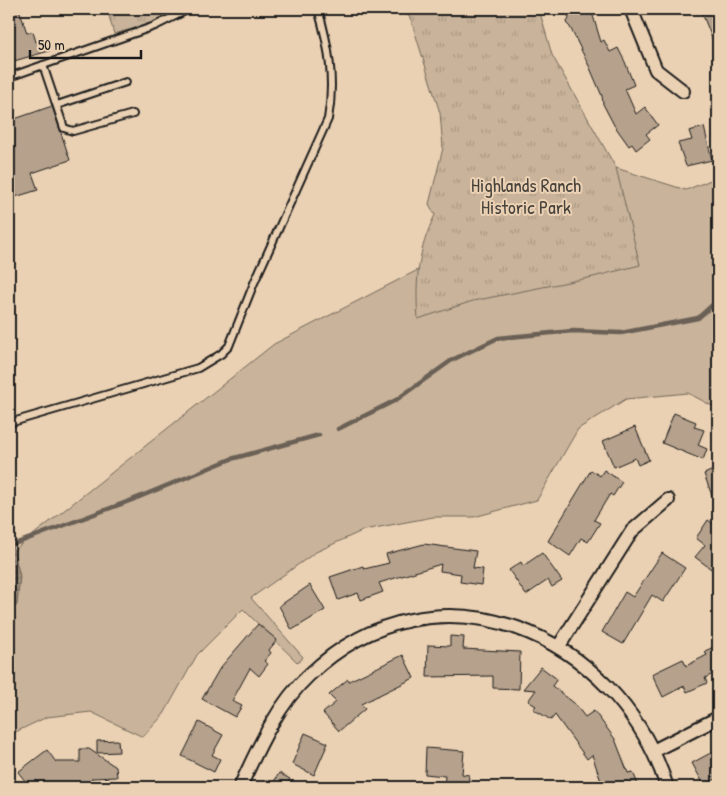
<svg xmlns="http://www.w3.org/2000/svg" width="727" height="796" font-family="'Patrick Hand',sans-serif">
  <style>
    .grass { fill: #c9b39a; stroke: #72685b }
    .park { fill: url(#park-tufts); stroke: #72685b }
    .water { fill: url(#water-rules); stroke: #6b6156 }
    .lines { fill: none; stroke-linecap: round; stroke-linejoin: round }
    .stream { stroke: #6b6156; stroke-width: 4.5 }
    .building { fill: #b5a18c; stroke: #1c1c1c }
    .lane-casing { stroke: #1c1c1c; stroke-width: 10 }
    .street-casing { stroke: #1c1c1c; stroke-width: 16 }
    .lane { stroke: #ebd1b3; stroke-width: 6 }
    .street { stroke: #ebd1b3; stroke-width: 12 }
    .labels { text-anchor: middle; dominant-baseline: central; stroke-width: 4; stroke-linejoin: round; paint-order: stroke }
    .park-label { font-size: 19px; fill: #47423c; stroke: #ebd1b3 }
  </style>
  <defs>
    <pattern id="park-tufts" width="24" height="20" patternUnits="userSpaceOnUse" patternTransform="scale(1.25)"><rect width="24" height="20" fill="#c9b39a"/><path d="M3 7l-1-3M5 7V3M7 7l1-3M15 17l-1-3M17 17v-4M19 17l1-3" fill="none" stroke="#ac9984"/></pattern>
    <pattern id="water-rules" width="6" height="5" patternUnits="userSpaceOnUse" patternTransform="scale(1.25)"><rect width="6" height="5" fill="#9f8f7c"/><path d="M0 2.5h6" fill="none" stroke="#817465"/></pattern>
  </defs>
  <rect width="100%" height="100%" fill="#ebd1b3"/>
  <filter id="ink" filterUnits="userSpaceOnUse"><feTurbulence type="fractalNoise" baseFrequency=".02" numOctaves="2"/><feDisplacementMap in="SourceGraphic" scale="10" xChannelSelector="R" yChannelSelector="G"/><feConvolveMatrix kernelMatrix="1 2 1 2 8 2 1 2 1" color-interpolation-filters="sRGB"/></filter>
  <g filter="url(#ink)">
    <polygon class="grass" points="616,168 686,190 718,177 718,409 688,393 626,399 578,429 537,500 474,517 433,517 364,530 316,552 251,598 303,657 298,663 243,609 197,655 164,714 143,737 91,712 47,717 9,735 9,554 274,344"/>
    <g class="park">
      <polygon points="107,9 183,9 166,20 114,34"/>
      <path d="M404,9H539L552,55L616,168L640,265L593,277L473,301L418,319C415,281 418,249 435,215L429,204L443,148L440,113L411,20Z"/>
    </g>
    <polygon class="water" points="9,533 20,576 17,605 9,611"/>
    <g class="lines">
      <g class="stream">
        <polyline points="338,429 396,400 452,360 498,338 573,331 621,333 698,318 718,300"/>
        <polyline points="9,546 132,500 231,459 319,435"/>
      </g>
    </g>
    <g class="building">
      <polygon points="9,9 19,9 27,33 33,32 36,42 46,39 49,51 14,61 9,43"/>
      <polygon points="566,9 591,9 601,42 604,40 610,52 618,48 625,62 634,85 625,89 636,114 645,107 658,125 646,134 650,139 636,150 632,144 629,146 614,125 603,104 602,96 590,68 570,27 566,23 569,19"/>
      <polygon points="710,9 715,9 718,15 718,53 702,13"/>
      <polygon points="52,106 70,160 32,173 38,190 15,197 11,185 15,184 9,165 9,121"/>
      <polygon points="704,127 712,160 686,166 678,143 692,140 689,131"/>
      <polygon points="674,413 696,422 694,427 704,430 698,445 707,449 703,460 662,443"/>
      <polygon points="635,427 649,460 638,465 635,458 614,467 603,441"/>
      <polygon points="718,468 718,509 717,509 704,474"/>
      <polygon points="591,470 600,476 604,470 622,482 613,496 610,494 594,520 600,523 588,542 581,538 570,556 548,541"/>
      <polygon points="708,520 718,527 718,574 695,557 705,545 696,538"/>
      <polygon points="424,544 476,551 473,568 483,569 481,585 460,582 461,574 440,571 441,564 379,583 383,592 361,600 358,593 338,600 330,577 363,566 364,569 389,563 386,554"/>
      <polygon points="542,553 562,581 552,587 548,580 526,595 509,570 521,562 523,566"/>
      <polygon points="662,553 685,568 663,602 652,595 623,644 602,632 625,592 633,597"/>
      <polygon points="310,585 325,610 292,630 279,606"/>
      <polygon points="258,624 277,640 269,650 271,653 264,661 268,664 259,676 250,668 232,701 242,706 235,717 202,699 220,668"/>
      <polygon points="450,636 464,637 463,649 520,652 519,689 493,688 493,676 427,677 428,645 450,646"/>
      <polygon points="718,645 718,679 715,673 705,678 707,683 687,692 684,686 663,697 652,674 683,659 686,666 707,655 705,651"/>
      <polygon points="403,655 414,678 361,704 365,709 339,731 323,713 336,702 329,695 348,679 349,681"/>
      <polygon points="541,667 557,679 552,686 574,703 585,717 594,711 615,739 628,773 633,772 639,787 603,787 592,755 587,759 555,715 551,720 533,709 536,706 528,701 536,690 523,689"/>
      <polygon points="199,722 223,735 212,755 220,759 214,772 182,756"/>
      <polygon points="305,733 328,743 314,775 292,764"/>
      <polygon points="118,740 119,752 97,753 97,741"/>
      <polygon points="426,748 464,751 462,774 469,775 468,787 444,787 445,776 425,774"/>
      <polygon points="80,749 89,749 116,767 117,777 92,778 92,782 45,783 48,787 30,787 18,772 47,750 56,762 80,762"/>
      <polygon points="718,749 718,778 704,785 692,763"/>
      <polygon points="279,773 290,779 285,787 271,787"/>
    </g>
    <g class="lines">
      <defs>
        <g id="lane">
          <polyline points="43,65 64,128 73,131 133,114"/>
          <polyline points="9,77 155,26 189,9"/>
          <polyline points="57,105 126,82"/>
          <path d="M9,423L198,368L221,354L229,346L254,283L328,119C335,81 329,46 318,9"/>
        </g>
        <g id="street">
          <polyline points="631,9 656,70 683,91"/>
          <polyline points="559,646 632,531 668,500"/>
          <polyline points="653,751 718,718"/>
          <path d="M240,787C258,748 277,705 309,675C435,554 618,633 667,787"/>
        </g>
      </defs>
      <use href="#lane" class="lane-casing"/>
      <use href="#street" class="street-casing"/>
      <use href="#lane" class="lane"/>
      <use href="#street" class="street"/>
    </g>
  </g>
  <g class="labels">
    <g class="park-label">
      <text x="526" y="185">Highlands Ranch<tspan x="526" dy="22">Historic Park</tspan></text>
    </g>
  </g>
  <rect width="727" height="796" fill="none" stroke="#ebd1b3" stroke-width="30"/>
  <rect x="15" y="15" width="697" height="766" fill="none" stroke="#1c1c1c" stroke-width="2" filter="url(#ink)"/>
  <path d="M30 50v8h111v-8" fill="none" stroke="#1c1c1c" stroke-width="2.5"/>
  <text x="38" y="50" font-size="15" fill="#1c1c1c" stroke="#ebd1b3" stroke-width="4" paint-order="stroke">50 m</text>
</svg>
